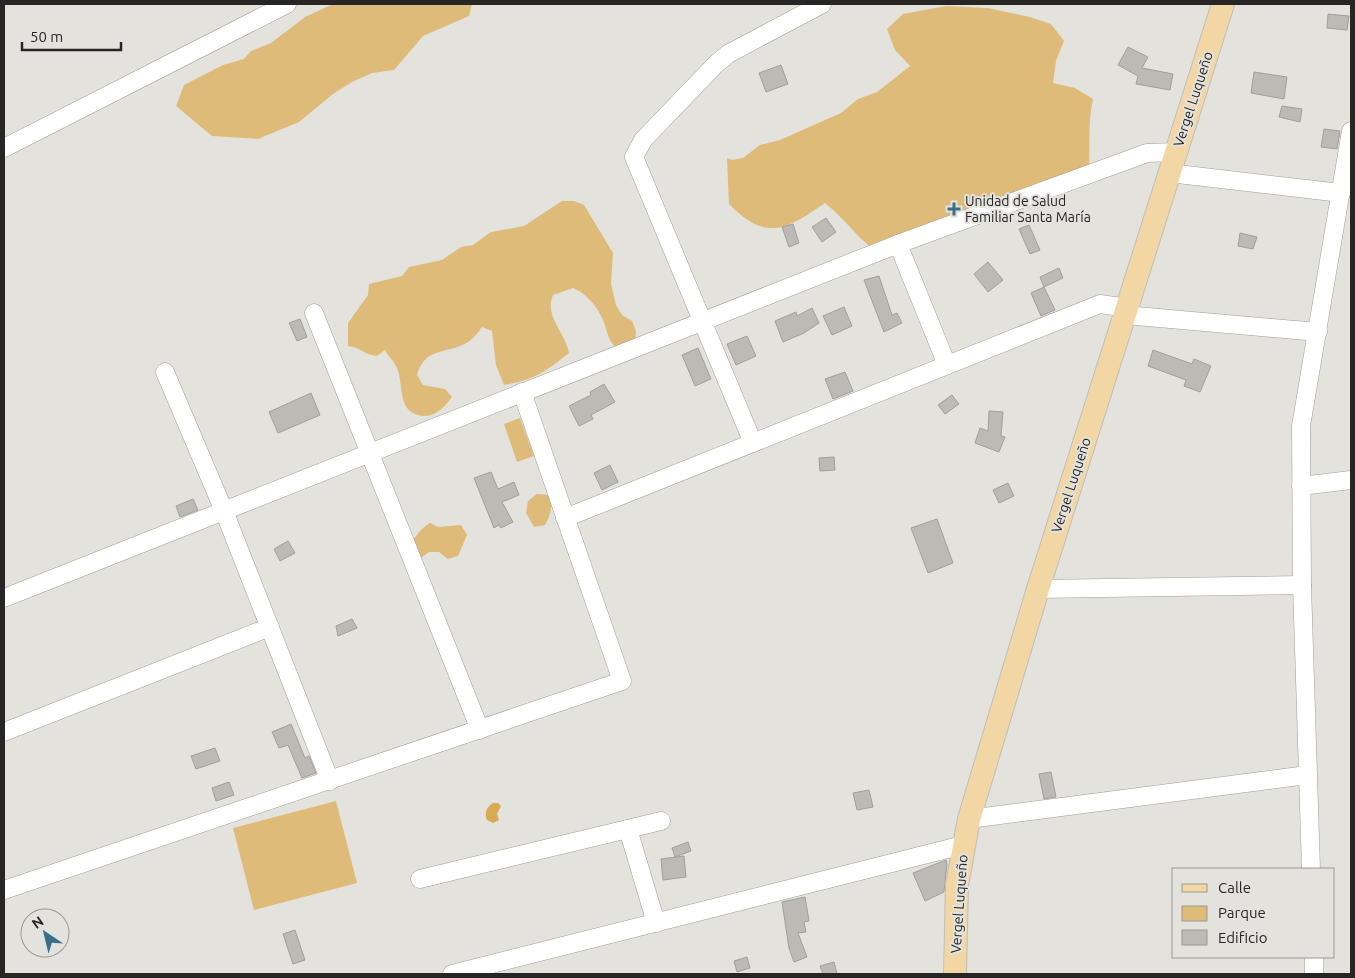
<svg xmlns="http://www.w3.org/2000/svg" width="1355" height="978" font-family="Ubuntu,sans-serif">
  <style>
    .green { fill: #dfbb79 }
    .water { fill: #d9aa51 }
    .building { fill: #bdbab6; stroke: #a19f9a }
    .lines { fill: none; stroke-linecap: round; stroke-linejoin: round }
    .minor-casing { stroke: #a09d99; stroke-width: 19 }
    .major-casing { stroke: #bebebe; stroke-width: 24 }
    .minor { stroke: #fff; stroke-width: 18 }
    .major { stroke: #f2d7a4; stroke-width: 22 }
    .poi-dot { fill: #38708a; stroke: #e4e2dd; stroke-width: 2 }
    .labels { text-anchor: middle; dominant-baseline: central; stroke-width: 4; stroke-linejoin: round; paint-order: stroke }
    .street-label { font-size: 14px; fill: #272625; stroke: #e4e2dd }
    .poi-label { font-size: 14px; fill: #272625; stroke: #e4e2dd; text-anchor: start }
  </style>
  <rect width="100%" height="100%" fill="#e4e2dd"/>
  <g class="green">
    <polygon points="333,4 472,4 469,16 423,36 394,70 372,73 352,82 333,94 299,122 258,139 212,136 176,106 184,85 223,65 244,59 251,51 271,43 305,17"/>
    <path d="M946,6L988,8L1030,17L1051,24L1064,41L1056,61L1053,83L1075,88L1093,99C1088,121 1090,141 1089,164C1064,180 1033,192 1005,199C996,202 987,202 979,205C942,218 908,234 873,249C855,235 843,217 825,203C786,230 766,242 729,204L727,158L732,160L743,158L760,145L780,140L841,113L858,99L877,92L910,66L895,50L887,29L903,14Z"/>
    <path d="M562,201H574L584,205L613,253L611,284L616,305L622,315L632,321L636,331L635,342L625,346H614C606,336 607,327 601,316C596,305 584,292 573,288L553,295C544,316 565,332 569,353C545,372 534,380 504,385L496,365L492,331L482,327C478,333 474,338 468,342C447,355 425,346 417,375L423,385L445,389L452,397C446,406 435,417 424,416C395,414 405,383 396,366C393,360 388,356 385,350L377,356C365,355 360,347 348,346V323L368,295L369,284L402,276L409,267L442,260L461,247L473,245L491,232L524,226Z"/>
    <polygon points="520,418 534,456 517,462 504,424"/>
    <path d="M537,494L549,495C553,507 551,514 545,525L534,527L526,513L528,501Z"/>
    <path d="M430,523L438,527L461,525L467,535L458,556L448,559L439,552H429L421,558L407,547C416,538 419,529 430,523Z"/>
    <polygon points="336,801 357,883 254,910 233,828"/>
  </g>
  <path class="water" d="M493,803H498L501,806L497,814L499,820L493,823L487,820C484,812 487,807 493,803Z"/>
  <g class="building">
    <polygon points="1328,14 1349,16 1347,30 1327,28"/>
    <polygon points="1128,47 1148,57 1142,68 1173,74 1170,90 1136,84 1138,76 1118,65"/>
    <polygon points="781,65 788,84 766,92 759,73"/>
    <polygon points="1254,72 1287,77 1284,99 1251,93"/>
    <polygon points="1282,106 1302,109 1300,122 1279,117"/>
    <polygon points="1324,129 1340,131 1337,149 1321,147"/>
    <polygon points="826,218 836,232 822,242 812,227"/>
    <polygon points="793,224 799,243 789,247 782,227"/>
    <polygon points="1029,225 1040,250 1030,254 1019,229"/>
    <polygon points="1240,233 1257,237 1253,249 1238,246"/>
    <polygon points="988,262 1003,280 988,292 974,274"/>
    <polygon points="1059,268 1063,278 1044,287 1040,277"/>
    <polygon points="879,276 892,315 897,313 902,323 884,332 864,280"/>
    <polygon points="1044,287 1055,310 1041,316 1031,293"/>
    <polygon points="844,307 852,326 832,335 823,316"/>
    <polygon points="812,308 819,323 804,333 783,342 775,321 796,312 797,316"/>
    <polygon points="300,319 307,337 297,341 289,323"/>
    <polygon points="747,336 756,356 736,365 727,344"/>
    <polygon points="698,348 711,379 695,386 682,355"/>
    <polygon points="1153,350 1192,364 1194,359 1211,366 1200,392 1184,386 1186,380 1148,366"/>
    <polygon points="845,372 853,391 833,399 825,379"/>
    <polygon points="604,384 615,402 591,415 593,419 579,426 569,406 591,395 590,392"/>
    <polygon points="311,393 320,415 278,433 269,412"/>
    <polygon points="952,395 959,404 945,414 938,405"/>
    <polygon points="989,411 1003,412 1001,436 1005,437 999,452 975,443 980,428 988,431"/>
    <polygon points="834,457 835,470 820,471 819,458"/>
    <polygon points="610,465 618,482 602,490 594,473"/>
    <polygon points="491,472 498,489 514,482 519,495 502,502 513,522 501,528 499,525 494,528 474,478"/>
    <polygon points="1008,483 1014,496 999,503 993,490"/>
    <polygon points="193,499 198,510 180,517 176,506"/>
    <polygon points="937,519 953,563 928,573 911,528"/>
    <polygon points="288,541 295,553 280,561 274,549"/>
    <polygon points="352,619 357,628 338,636 336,626"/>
    <polygon points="291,724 305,758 309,756 316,773 302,778 288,745 279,748 272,732"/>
    <polygon points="215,748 220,761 196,769 191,756"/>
    <polygon points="1051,772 1056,797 1044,799 1039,774"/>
    <polygon points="229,782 234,795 216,801 212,788"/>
    <polygon points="869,790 873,807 857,810 853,793"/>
    <polygon points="688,842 691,851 675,857 672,848"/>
    <polygon points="684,856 686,877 663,880 661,859"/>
    <polygon points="946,860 947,864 944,892 925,901 913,873"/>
    <polygon points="805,897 809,921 804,922 806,932 798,933 807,957 794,962 789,948 782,902"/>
    <polygon points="295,930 305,960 293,964 283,934"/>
    <polygon points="747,957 750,968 737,972 734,961"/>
    <polygon points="834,962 837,974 823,974 820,966"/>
  </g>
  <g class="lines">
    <defs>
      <g id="minor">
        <polyline points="4,148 287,4"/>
        <polyline points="1169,173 1341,193"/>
        <polyline points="898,244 947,365"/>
        <polyline points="314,313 480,730"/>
        <polyline points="1125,315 1318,332"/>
        <polyline points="165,372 224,511 330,781"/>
        <polyline points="753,443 634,157 643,140 716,64 728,54 822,4"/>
        <polyline points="1301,486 1351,480"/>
        <polyline points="565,518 1100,304 1128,308"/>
        <polyline points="1038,589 1302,585"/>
        <polyline points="4,598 898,244 1147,153 1176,152"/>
        <polyline points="4,732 270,627"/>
        <polyline points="969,819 1307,775"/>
        <polyline points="628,829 656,923"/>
        <polyline points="1311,869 1302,585 1301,426 1351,131"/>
        <polyline points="420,879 661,821"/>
        <polyline points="4,890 622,681 522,392"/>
        <polyline points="1314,957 1314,974"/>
        <polyline points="452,974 963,845"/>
      </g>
      <polyline id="major" points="955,974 957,885 969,819 1038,589 1223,4"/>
    </defs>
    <use href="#minor" class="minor-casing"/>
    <use href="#major" class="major-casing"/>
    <use href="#minor" class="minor"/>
    <use href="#major" class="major"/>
  </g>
  <path class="poi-dot" d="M951.5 201.5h5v5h5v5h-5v5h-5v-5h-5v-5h5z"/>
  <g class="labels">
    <g class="street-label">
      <text transform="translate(1193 99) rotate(-72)">Vergel Luqueño</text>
      <text transform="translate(1071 485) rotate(-72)">Vergel Luqueño</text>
      <text transform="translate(959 904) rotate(-86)">Vergel Luqueño</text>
    </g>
    <g class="poi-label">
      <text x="965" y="201">Unidad de Salud<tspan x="965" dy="16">Familiar Santa María</tspan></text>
    </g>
  </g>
  <rect width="1355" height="978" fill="none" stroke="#272625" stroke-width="10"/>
  <rect x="1172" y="868" width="162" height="90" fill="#e4e2dd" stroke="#989793"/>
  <rect x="1182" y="884" width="25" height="8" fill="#f2d7a4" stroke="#989793"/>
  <text x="1218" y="893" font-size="15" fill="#272625">Calle</text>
  <rect x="1182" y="906" width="25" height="15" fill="#dfbb79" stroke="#989793"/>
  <text x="1218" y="918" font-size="15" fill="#272625">Parque</text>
  <rect x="1182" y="930" width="25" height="15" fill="#bdbab6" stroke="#989793"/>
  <text x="1218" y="943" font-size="15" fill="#272625">Edificio</text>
  <g transform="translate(45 933) rotate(325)"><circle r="24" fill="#e4e2dd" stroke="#989793"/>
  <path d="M0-4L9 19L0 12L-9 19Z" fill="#38708a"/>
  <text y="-8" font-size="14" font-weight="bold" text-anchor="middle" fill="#272625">N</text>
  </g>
  <path d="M22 42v8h99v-8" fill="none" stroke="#272625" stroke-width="2.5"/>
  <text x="30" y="42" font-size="15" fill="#272625" stroke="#e4e2dd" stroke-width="4" paint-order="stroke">50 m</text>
</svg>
